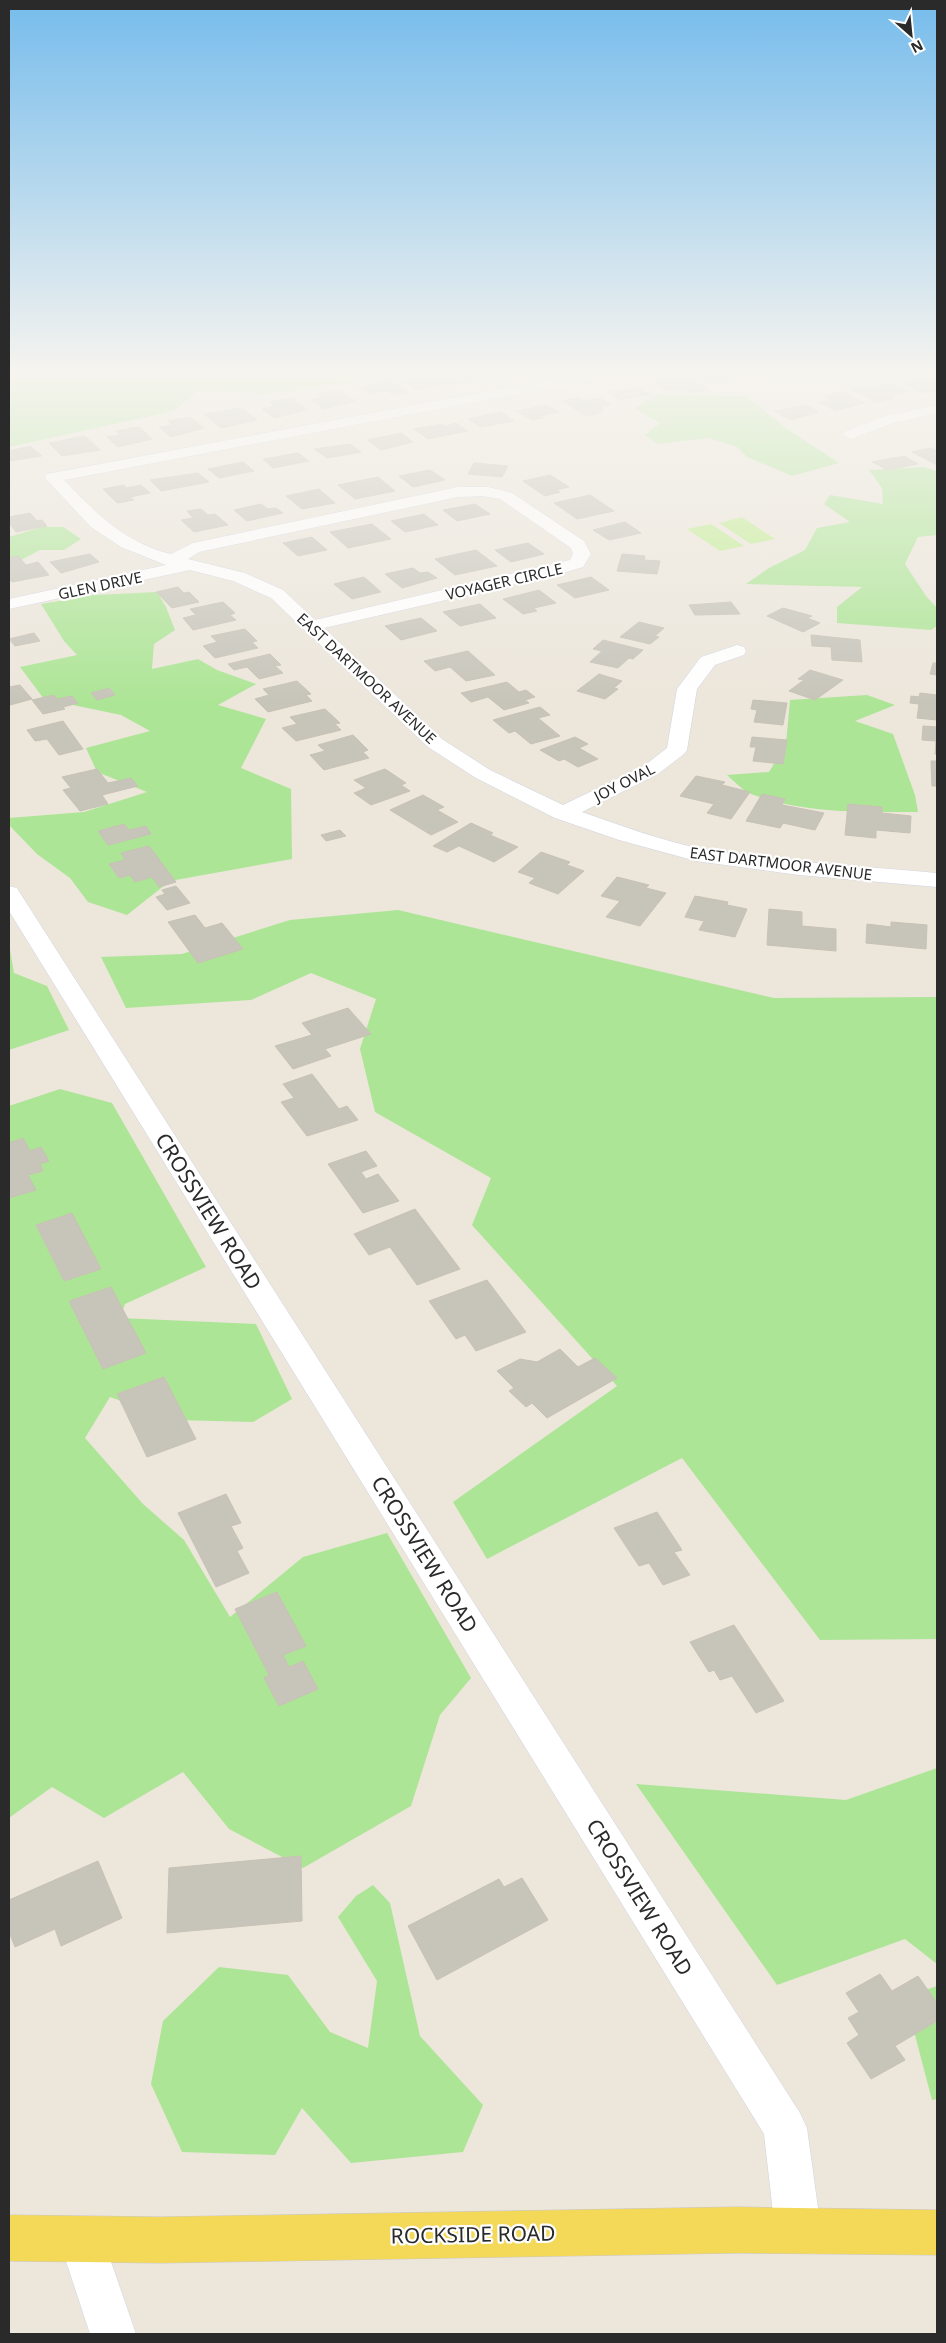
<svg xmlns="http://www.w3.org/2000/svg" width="946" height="2343" font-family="'Noto Sans',sans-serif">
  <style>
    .green { fill: #ade596 }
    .pitch { fill: #c1ec91 }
    .building { fill: #c7c4ba; stroke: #c8c2b5 }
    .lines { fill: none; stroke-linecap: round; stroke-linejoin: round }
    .minor-casing { stroke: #d0d3e3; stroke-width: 1 }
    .major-casing { stroke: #c8c8c8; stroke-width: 1 }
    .minor { fill: #fff; fill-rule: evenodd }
    .major { fill: #f4d858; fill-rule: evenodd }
    .labels { text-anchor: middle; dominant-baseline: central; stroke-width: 4.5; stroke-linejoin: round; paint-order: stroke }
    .far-street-label { font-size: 15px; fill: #2a2a2a; stroke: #fff }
    .near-street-label { font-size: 21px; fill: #2a2a2a; stroke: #fff }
  </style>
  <rect width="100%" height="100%" fill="#ece6db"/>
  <g class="green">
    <polygon points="9,375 463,375 326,385 265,394 198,391 174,411 9,447"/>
    <polygon points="656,395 746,396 787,429 839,463 792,476 747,457 737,447 709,438 657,444 645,435 660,423 634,408"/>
    <polygon points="924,467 937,471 937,535 918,537 905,564 926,596 937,608 937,626 931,630 837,623 837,607 862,587 746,584 769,568 805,550 817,528 850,522 824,504 830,495 883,504 882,488 869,470"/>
    <polygon points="42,527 63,527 81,539 64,550 40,550 19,561 9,561 9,537"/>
    <polygon points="157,592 166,607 175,630 154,644 152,669 198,659 217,670 256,684 218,705 266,719 241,768 291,789 292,859 170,881 127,915 88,902 70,878 37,854 9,825 9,818 84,812 147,792 97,772 86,748 150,731 121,715 44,699 20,667 77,655 64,641 41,604 94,595"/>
    <path d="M867,695L895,705L855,721L893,734L915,795L918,812C862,812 804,814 751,794C742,790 734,781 727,775L769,772L786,744L790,700Z"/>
    <polygon points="398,910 774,998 937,997 937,1639 820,1640 682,1458 487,1559 453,1502 617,1386 472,1225 491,1178 375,1112 360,1049 376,999 311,973 251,1000 126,1008 101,957 182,954 290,920"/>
    <polygon points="9,944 14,973 47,986 69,1030 9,1050"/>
    <polygon points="60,1089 112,1103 206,1267 125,1304 120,1318 256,1324 292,1399 253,1422 175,1420 110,1397 85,1438 143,1504 184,1540 230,1617 303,1557 387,1533 471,1678 440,1715 411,1806 303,1868 229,1829 183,1772 104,1818 52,1787 9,1818 9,1106"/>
    <polygon points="937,1768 937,1964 905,1939 777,1985 636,1784 846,1800"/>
    <polygon points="373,1885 390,1903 420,2036 483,2105 463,2152 351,2163 302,2108 275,2155 182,2152 151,2084 163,2021 219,1967 288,1975 330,2032 368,2048 377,1981 338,1917 356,1896"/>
    <polygon points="937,1986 937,2099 932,2100 905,1997"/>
  </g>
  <g class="pitch">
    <polygon points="742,517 775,539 751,544 719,523"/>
    <polygon points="711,524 744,546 720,551 687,529"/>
  </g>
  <g class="building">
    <polygon points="436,375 449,375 461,383 415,389 403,381"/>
    <polygon points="459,375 498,375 468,381"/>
    <polygon points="695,375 743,375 745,376 710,383"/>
    <polygon points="928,375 937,379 937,390 923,393 905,384 917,381 910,378"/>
    <polygon points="674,379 677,381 689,379 708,389 691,393 683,388 668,391 654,383"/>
    <polygon points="391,382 409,393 393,395 388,392 382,391 368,394 359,387"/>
    <polygon points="893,384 909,392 890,396 895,398 876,402 850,389 860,387 866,390"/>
    <polygon points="640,388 650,394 620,400 608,392"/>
    <polygon points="339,390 355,401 323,409 311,400 323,397 318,394"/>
    <polygon points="842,392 864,403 836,411 818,402 831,399 824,396"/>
    <polygon points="292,398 308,410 274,418 262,409 274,406 269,402"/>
    <polygon points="579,398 584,401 600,398 611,405 600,407 604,410 598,411 601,413 586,416 562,401"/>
    <polygon points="547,405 559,412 540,416 544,418 532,420 516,411"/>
    <polygon points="807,405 819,412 791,420 774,411"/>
    <polygon points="242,408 257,420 221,428 204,414"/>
    <polygon points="501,412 514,421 481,427 468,419"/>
    <polygon points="190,417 204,428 171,437 159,427 172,425 168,421"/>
    <polygon points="456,423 468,431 428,439 414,429 442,424 445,426"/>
    <polygon points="139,427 152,439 118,447 107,437 120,435 115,431"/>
    <polygon points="401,433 413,442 381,450 367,440"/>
    <polygon points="85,436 100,450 62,456 49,443"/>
    <polygon points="350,444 361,452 327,458 314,449"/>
    <polygon points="30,446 42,456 9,461 9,451"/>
    <polygon points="930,448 937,450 937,465 912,452"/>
    <polygon points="298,453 309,461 273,468 263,459"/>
    <polygon points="904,456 918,464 888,470 872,462"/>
    <polygon points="243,462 254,471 219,478 208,469"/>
    <polygon points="474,463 508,466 502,477 468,474"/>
    <polygon points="430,470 445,480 413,487 399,476"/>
    <polygon points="198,473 209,482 161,491 150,480"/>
    <polygon points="550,475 569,487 556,490 560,492 545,496 523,481"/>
    <polygon points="378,477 395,491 355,499 338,485"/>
    <polygon points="124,485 126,488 141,485 150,493 130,497 134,500 117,503 103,489"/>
    <polygon points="319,489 335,503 302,509 286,496"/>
    <polygon points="590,495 614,511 577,519 554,503"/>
    <polygon points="261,504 268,509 276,508 283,513 247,521 234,510"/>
    <polygon points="475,504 490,514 457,521 443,510"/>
    <polygon points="201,509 208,515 215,514 228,525 194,532 181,520 193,518 187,511"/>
    <polygon points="30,513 37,521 42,520 47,526 16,532 9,523 9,517"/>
    <polygon points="424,514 438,525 405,532 391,521"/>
    <polygon points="625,522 641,533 609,540 593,530"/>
    <polygon points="372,524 391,539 348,548 330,532"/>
    <polygon points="312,537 327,550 298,556 283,543"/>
    <polygon points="528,543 544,554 511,562 495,550"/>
    <polygon points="476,550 497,566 455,575 435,559"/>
    <polygon points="90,554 99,562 61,573 50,562"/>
    <polygon points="622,554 645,556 644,560 660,561 657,574 617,571"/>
    <polygon points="18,556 26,565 38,562 49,575 12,582 9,579 9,558"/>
    <polygon points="413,568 420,573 428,572 437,578 402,588 385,574"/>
    <polygon points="364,577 381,592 352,599 334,584"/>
    <polygon points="591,577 609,590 575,598 557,585"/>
    <polygon points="178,587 184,593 189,592 199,602 172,608 156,592"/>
    <polygon points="539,590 556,603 534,608 537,611 523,614 503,599"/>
    <polygon points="223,602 235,613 230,615 236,620 193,630 183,618 196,615 190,609"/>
    <polygon points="731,602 740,614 695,615 689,605"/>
    <polygon points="480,604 496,618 460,626 443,612"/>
    <polygon points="783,608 812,616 807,618 820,623 803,632 767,616"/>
    <polygon points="421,618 437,631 401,640 385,626"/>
    <polygon points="639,622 664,628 655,636 659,637 650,644 620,637"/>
    <polygon points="245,629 257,641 252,642 258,648 215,658 203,646 217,642 211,636"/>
    <polygon points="34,633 40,641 15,646 9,639"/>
    <polygon points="811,635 860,640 862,662 832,660 831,647 812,646"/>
    <polygon points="603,640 643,650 633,659 629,658 618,668 590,662 602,651 593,649"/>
    <polygon points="468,651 495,675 466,681 450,667 435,671 424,661"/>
    <polygon points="270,654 281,665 275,666 283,673 259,679 247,667 234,670 228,664"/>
    <polygon points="933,663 937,663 937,675 930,674"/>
    <polygon points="810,670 843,680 815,700 789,691 804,680 798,679"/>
    <polygon points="599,674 622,681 614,688 618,689 605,699 577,691"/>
    <polygon points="297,681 311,694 306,695 312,701 268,712 255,699 269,695 263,689"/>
    <polygon points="507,682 519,692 526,690 535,697 525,700 529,703 504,710 488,697 471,702 461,693"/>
    <polygon points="20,685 32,699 10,705 9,687"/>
    <polygon points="109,688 115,695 97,700 91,693"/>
    <polygon points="920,693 937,695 937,720 917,718 919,704 910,703 911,696 919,697"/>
    <polygon points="54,695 57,699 72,696 78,703 63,707 65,709 43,714 32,700"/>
    <polygon points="753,700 787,703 783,725 754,722 757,710 751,709"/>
    <polygon points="540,707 550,715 538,718 560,736 531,744 515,731 509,733 493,720"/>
    <polygon points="325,709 340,723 335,724 341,730 296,741 282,728 297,724 290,717"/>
    <polygon points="63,721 83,749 59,755 47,739 35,741 27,730"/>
    <polygon points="923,726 937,727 937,754 935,754 936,741 922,740"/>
    <polygon points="353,735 368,750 363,752 369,758 324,770 310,755 325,751 318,745"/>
    <polygon points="575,737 588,744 579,748 598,759 578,767 564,759 559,761 540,750"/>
    <polygon points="752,737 787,740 783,764 753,761 756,747 750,747"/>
    <polygon points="931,761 937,761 937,786 932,786"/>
    <polygon points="97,769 108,783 131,778 138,786 102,795 108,804 80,811 63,790 71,788 62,777"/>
    <polygon points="385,769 406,783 401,785 410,791 371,805 354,793 366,788 354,780"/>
    <polygon points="696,776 725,782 722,785 750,792 731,819 707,813 714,804 680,796"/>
    <polygon points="762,794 785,799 782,805 824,813 815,830 783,823 780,828 746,821"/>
    <polygon points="423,795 444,807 437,810 458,822 431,835 390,810"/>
    <polygon points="848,804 882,807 882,813 911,816 910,833 876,830 876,838 845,835"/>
    <polygon points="471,823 493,833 490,835 518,847 494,862 459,846 447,852 433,846"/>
    <polygon points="124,824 129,830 146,826 151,834 108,845 98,831"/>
    <polygon points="340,830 346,836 326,841 321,835"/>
    <polygon points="149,846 176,882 159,887 152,877 135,882 130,875 119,878 109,864 125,860 121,853"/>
    <polygon points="541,852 570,862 567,865 584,871 558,894 529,883 535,878 518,872"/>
    <polygon points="617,877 649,885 646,888 666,893 640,926 606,917 620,901 601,896"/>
    <polygon points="176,886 190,903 167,910 156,897 165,894 162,890"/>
    <polygon points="695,896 728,902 727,905 747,909 735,937 699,930 704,921 685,917"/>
    <polygon points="769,909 802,912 802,926 836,929 836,951 767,945"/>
    <polygon points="195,915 205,928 222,923 243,949 198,963 168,922"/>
    <polygon points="891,922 927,925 926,949 866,943 867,924 891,927"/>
    <polygon points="348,1008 371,1034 325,1049 331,1056 293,1069 275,1046 312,1035 302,1023"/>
    <polygon points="312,1074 339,1109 347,1106 358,1120 307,1136 281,1102 294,1098 283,1084"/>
    <polygon points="23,1138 30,1151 41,1147 49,1161 40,1164 43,1171 28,1175 36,1190 9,1198 9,1143"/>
    <polygon points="366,1151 377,1166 361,1172 366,1179 378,1174 399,1201 363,1213 328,1164"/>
    <polygon points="415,1209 460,1269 417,1285 390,1247 369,1255 354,1234"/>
    <polygon points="72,1213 101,1269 64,1281 36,1225"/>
    <polygon points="487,1280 526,1332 476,1351 465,1335 456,1339 429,1301"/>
    <polygon points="111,1287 146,1353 103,1369 69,1301"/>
    <polygon points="560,1349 578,1367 595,1358 617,1378 547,1418 532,1403 526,1407 509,1391 514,1388 497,1371 520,1359 537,1362"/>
    <polygon points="164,1377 196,1439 147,1457 117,1394"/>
    <polygon points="226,1494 241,1523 231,1526 243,1548 237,1551 249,1573 216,1587 178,1513"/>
    <polygon points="657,1512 682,1550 674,1552 690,1575 663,1585 649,1563 639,1566 614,1528"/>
    <polygon points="277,1592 306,1646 283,1655 289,1667 303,1661 318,1689 279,1706 264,1678 269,1675 235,1609"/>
    <polygon points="734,1625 784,1701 756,1713 732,1676 720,1680 714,1670 709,1672 690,1642"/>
    <polygon points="301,1856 302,1921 167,1933 169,1868"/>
    <polygon points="98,1861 122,1918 61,1946 55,1929 15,1947 9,1932 9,1900"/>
    <polygon points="522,1878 548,1920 437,1980 408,1926 499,1879 504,1887"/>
    <polygon points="880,1974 892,1991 918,1976 937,2003 937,2021 895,2046 905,2060 871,2079 847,2043 859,2035 848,2018 859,2012 846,1993"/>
  </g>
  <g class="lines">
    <defs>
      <g id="minor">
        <path d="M575,375H604L597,379L64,480C96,513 125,543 171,554L193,543L458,487H488L512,493L584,541L591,554L583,567L563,573L324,628L442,739L490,770L563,805L644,766L667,748L677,689L701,657L737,645L744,647L746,651L744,655L715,665L697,689L687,750L684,754L658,774L582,812C620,825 659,840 698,848C777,862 858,866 937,873V887L799,875L696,861L619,840L555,818L476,778L428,747L271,598L233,581L190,570L9,609V599L166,565L121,547L91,527L47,480L45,477L47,474ZM482,496L500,499L571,548L573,554L570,560L315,620L283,590L245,573L188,559L199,552L458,497Z"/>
        <polygon points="937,405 937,413 890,424 851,439 843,434 846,431 881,417"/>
        <polygon points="9,886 17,888 20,893 800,2113 807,2128 821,2230 814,2246 798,2253 782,2246 775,2230 764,2134 9,911"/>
        <polygon points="82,2217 98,2224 136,2334 90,2334 59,2240 66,2224"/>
      </g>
      <polygon id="major" points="737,2207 937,2210 937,2255 737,2253 161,2263 9,2261 9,2215 161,2217"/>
    </defs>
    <use href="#minor" class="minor-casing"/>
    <use href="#major" class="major-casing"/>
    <use href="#minor" class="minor"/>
    <use href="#major" class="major"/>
  </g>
  <linearGradient id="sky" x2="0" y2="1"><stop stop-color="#76bcec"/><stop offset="0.53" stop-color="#f6f4ef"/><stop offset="1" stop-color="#f6f4ef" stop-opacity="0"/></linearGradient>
  <rect width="946" height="703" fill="url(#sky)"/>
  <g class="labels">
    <g class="far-street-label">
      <text transform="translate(504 581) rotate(-13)">VOYAGER CIRCLE</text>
      <text transform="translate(100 585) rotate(-12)">GLEN DRIVE</text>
      <text transform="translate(367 678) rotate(43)">EAST DARTMOOR AVENUE</text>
      <text transform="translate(624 782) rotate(-27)">JOY OVAL</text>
      <text transform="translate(781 863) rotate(7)">EAST DARTMOOR AVENUE</text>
    </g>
    <g class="near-street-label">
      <text transform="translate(209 1211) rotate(58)">CROSSVIEW ROAD</text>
      <text transform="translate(425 1554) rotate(58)">CROSSVIEW ROAD</text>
      <text transform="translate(640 1897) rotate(58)">CROSSVIEW ROAD</text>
      <text transform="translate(473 2234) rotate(-1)">ROCKSIDE ROAD</text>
    </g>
  </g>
  <rect width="946" height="2343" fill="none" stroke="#2a2a2a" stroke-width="20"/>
  <g transform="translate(911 35) rotate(153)" stroke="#ffffff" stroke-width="4" paint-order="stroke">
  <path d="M0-4L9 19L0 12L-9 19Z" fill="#2a2a2a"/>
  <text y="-8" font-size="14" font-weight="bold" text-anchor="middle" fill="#2a2a2a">N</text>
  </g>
</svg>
